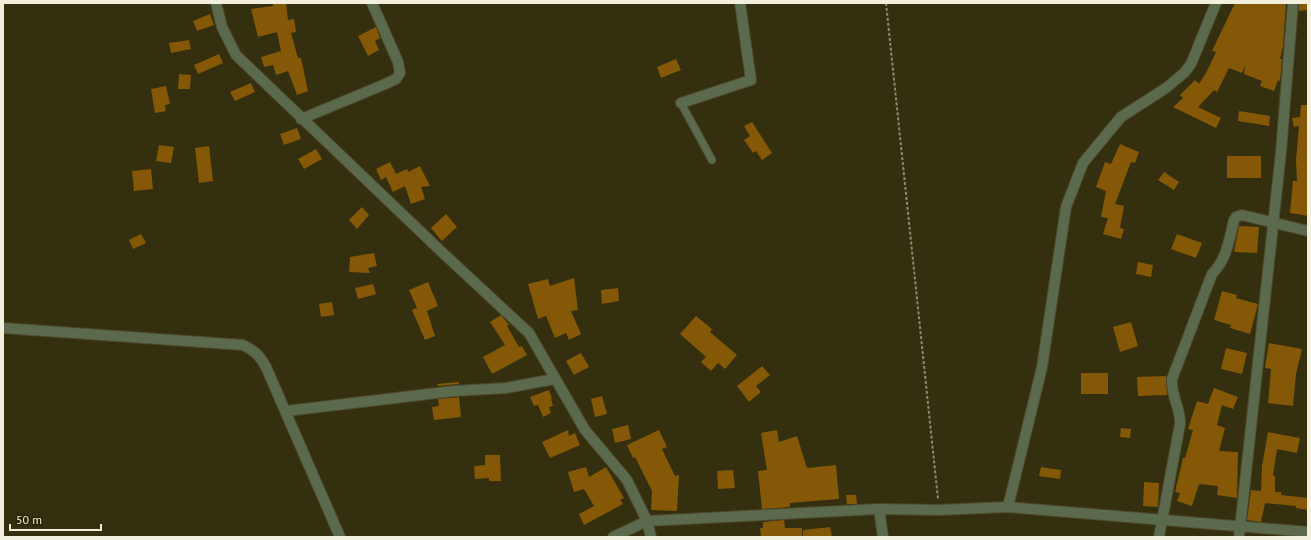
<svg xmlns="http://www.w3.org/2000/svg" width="1311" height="540" font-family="'PT Sans',sans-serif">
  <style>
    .building { fill: #845806 }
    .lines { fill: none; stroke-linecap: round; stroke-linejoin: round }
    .service-casing { stroke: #4e4a2c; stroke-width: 9 }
    .minor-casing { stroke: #4e4a2c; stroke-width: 12 }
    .path { stroke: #8e8b72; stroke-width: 2; stroke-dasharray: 3 2; stroke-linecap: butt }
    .service { stroke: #5b694c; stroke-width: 7 }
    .minor { stroke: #5b694c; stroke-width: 10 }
  </style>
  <rect width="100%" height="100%" fill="#332f0f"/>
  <g class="building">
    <polygon points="273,3 286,3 288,20 294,19 296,32 291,33 298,58 301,58 308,91 297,95 288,71 276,75 273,65 264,67 261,57 281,51 277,32 258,37 251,9 273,6"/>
    <polygon points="1235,3 1286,3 1283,46 1280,59 1282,59 1280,81 1278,80 1274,91 1260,86 1262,81 1244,74 1245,66 1242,73 1229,68 1217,92 1214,90 1198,107 1221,118 1216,128 1173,107 1183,98 1180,95 1195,80 1199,84 1206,73 1216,52 1212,51"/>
    <polygon points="1299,3 1308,3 1308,10 1299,11"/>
    <polygon points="210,14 214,25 197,31 193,21"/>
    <polygon points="376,27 380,38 375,41 379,50 368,56 358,36"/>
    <polygon points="189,40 191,49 171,53 169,43"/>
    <polygon points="219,54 223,63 198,74 194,65"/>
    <polygon points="676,59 681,70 661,78 657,67"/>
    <polygon points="179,74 191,75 190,89 178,89"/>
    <polygon points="251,83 255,92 235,101 230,92"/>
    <polygon points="166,86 170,104 165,105 166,111 155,113 151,89"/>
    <polygon points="1301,105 1308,105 1308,216 1290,213 1293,181 1297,181 1296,161 1299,126 1294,127 1292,118 1300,117"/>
    <polygon points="1239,111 1270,116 1269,126 1238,121"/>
    <polygon points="752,122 772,153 762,160 756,151 753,153 744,140 750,136 744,126"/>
    <polygon points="297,128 301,139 284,145 280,134"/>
    <polygon points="1120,144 1139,152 1135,163 1131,162 1115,204 1124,206 1120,228 1124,229 1121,239 1103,234 1108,218 1101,217 1106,191 1096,187 1105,162 1111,164"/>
    <polygon points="159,145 174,147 171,163 156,161"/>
    <polygon points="209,146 213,181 199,183 195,148"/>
    <polygon points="316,149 322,159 304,169 298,159"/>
    <rect x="1227" y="156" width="34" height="22"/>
    <polygon points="390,162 396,174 407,169 408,172 420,166 430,186 421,187 425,199 411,204 405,186 393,192 386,177 381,180 376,169"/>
    <polygon points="151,169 153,189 134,191 132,171"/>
    <polygon points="1164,172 1179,182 1174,190 1158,180"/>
    <polygon points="362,207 369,215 357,229 349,220"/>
    <polygon points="446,214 457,227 442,241 431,228"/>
    <polygon points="1239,226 1259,227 1257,253 1234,252"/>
    <polygon points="141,234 146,243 133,249 129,240"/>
    <polygon points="1177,234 1202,243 1196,258 1171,249"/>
    <polygon points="374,253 377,266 368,268 370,273 349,272 350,257"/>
    <polygon points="1138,262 1153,265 1151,277 1136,274"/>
    <polygon points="574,278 578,310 571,311 581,334 569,340 566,333 555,338 546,316 538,319 528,284 548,279 550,286"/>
    <polygon points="428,282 438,306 427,311 435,336 425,340 412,310 417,308 409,290"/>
    <polygon points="373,284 376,294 358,299 355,288"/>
    <polygon points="618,288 619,301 602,304 601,290"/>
    <polygon points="1222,291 1237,295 1236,298 1258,304 1250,334 1230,328 1231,325 1214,320"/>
    <polygon points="332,302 334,315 321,317 319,304"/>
    <polygon points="501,315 509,325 507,326 519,347 522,346 527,355 492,374 483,357 505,345 490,322"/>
    <polygon points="696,316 712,329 710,332 737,355 725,369 718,363 711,371 701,362 706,357 680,334"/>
    <polygon points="1131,322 1138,346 1120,352 1113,327"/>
    <polygon points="1269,343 1302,349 1296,374 1293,406 1268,403 1271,369 1265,368"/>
    <polygon points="1226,348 1247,353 1242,374 1221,369"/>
    <polygon points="581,353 589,367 574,375 566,361"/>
    <polygon points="762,366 770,375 756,386 761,392 749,402 737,386"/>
    <rect x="1081" y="373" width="27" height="21"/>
    <polygon points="1166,376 1167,395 1138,396 1137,377"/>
    <polygon points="459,382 459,384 438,386 437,384"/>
    <polygon points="1214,388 1238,397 1233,409 1222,405 1217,425 1225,428 1219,451 1238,452 1237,498 1217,495 1218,486 1199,484 1192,506 1177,501 1180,493 1175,492 1183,458 1185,458 1193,430 1188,429 1197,401 1208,404"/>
    <polygon points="549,390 552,399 551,399 553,406 549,407 551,413 543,417 538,405 534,406 530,397"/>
    <polygon points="602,396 607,414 595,417 591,399"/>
    <polygon points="459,397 461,417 434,420 432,407 439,406 438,399"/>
    <polygon points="628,425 631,439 615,443 612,429"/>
    <polygon points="1121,428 1131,429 1130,438 1120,437"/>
    <polygon points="568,430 569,436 575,433 580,445 550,458 542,442"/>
    <polygon points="659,430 667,447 662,449 675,476 679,475 677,511 651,510 652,491 635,457 633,458 627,445"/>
    <polygon points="777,430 779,442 797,436 807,468 836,465 839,499 790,503 790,507 762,509 758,471 767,470 761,433"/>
    <polygon points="1268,432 1300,438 1297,453 1277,449 1273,476 1275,476 1275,492 1281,492 1281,495 1308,498 1308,510 1296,508 1296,506 1265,503 1261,522 1247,520 1251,490 1261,491 1262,466"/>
    <polygon points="485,455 500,455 501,481 489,481 489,478 475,479 474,466 485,465"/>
    <polygon points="586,467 589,477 606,467 624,498 620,500 623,504 584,525 579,514 594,506 584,489 574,492 568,472"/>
    <polygon points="1041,467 1061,470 1060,479 1039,476"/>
    <polygon points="733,470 735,488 718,489 717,471"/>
    <polygon points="1144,482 1159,483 1158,507 1143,506"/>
    <polygon points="846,495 856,495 857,504 847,504"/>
    <polygon points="784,520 785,528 802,528 802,537 761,537 760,528 763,528 763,522"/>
    <polygon points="830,527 832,537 803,537 803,530"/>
  </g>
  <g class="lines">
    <defs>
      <polyline id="service" points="681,103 712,160"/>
      <g id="minor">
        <polyline points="216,3 222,27 236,55 445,255 529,333 585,430 627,480 647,521 651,537"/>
        <polyline points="681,103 751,80 740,3"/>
        <polyline points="301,119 383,85 396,79 400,73 398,62 372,3"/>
        <path d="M3,328L243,345C255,351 260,356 266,367L340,537"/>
        <polyline points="286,411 454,391 506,388 555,379"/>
        <polyline points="1008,507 1042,367 1066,207 1083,163 1121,117 1166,88 1184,73 1191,64 1216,3"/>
        <polyline points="879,509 883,537"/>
        <polyline points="613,537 647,521 879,509 939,510 1008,507 1308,532"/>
        <path d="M1159,537L1180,424C1181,408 1171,398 1172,379L1212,274C1227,259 1229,240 1234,220L1236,217L1242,215L1308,231"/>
        <polyline points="1239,537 1281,152 1293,3"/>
      </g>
    </defs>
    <use href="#service" class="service-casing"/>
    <use href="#minor" class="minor-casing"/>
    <polyline class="path" points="886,3 938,499"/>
    <use href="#service" class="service"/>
    <use href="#minor" class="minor"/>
  </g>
  <rect width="1311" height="540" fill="none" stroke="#f2f0dd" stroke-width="8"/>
  <path d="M10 524v6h91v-6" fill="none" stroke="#f2f0dd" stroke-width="2"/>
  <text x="16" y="524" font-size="12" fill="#f2f0dd" stroke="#292505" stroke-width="3" paint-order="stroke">50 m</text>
</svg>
